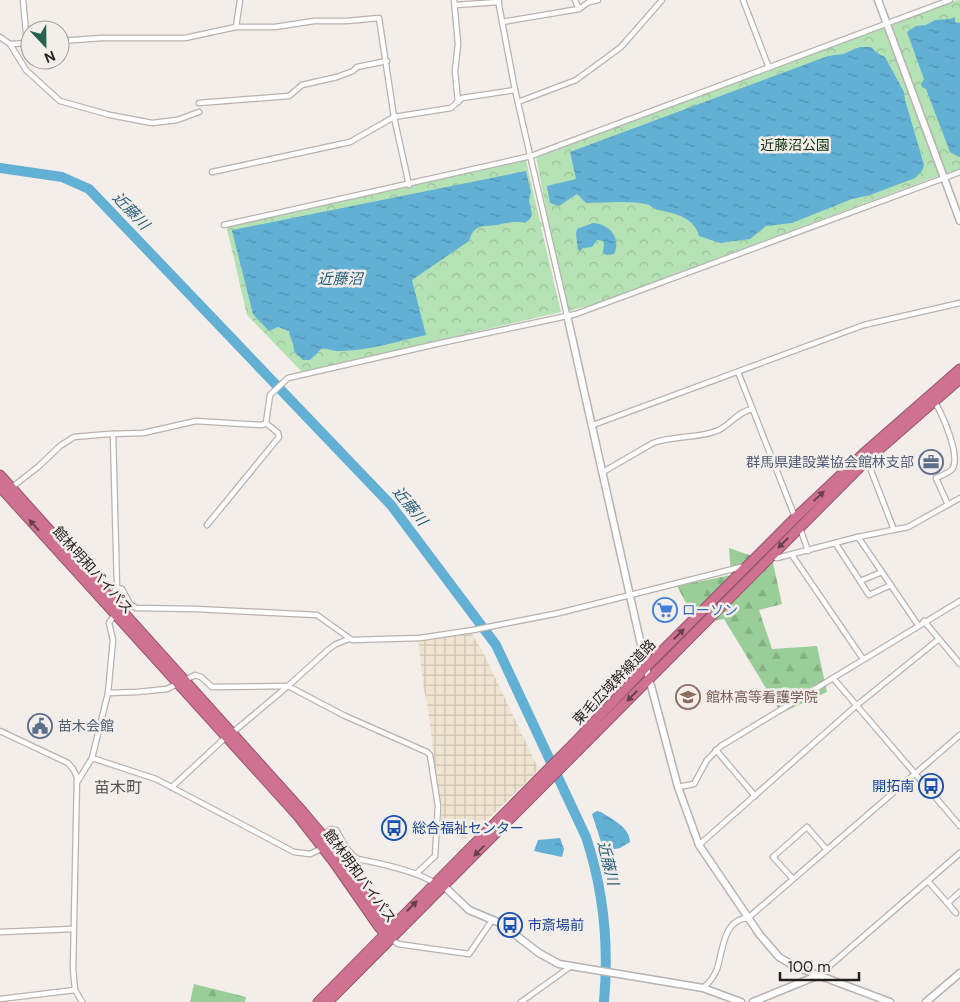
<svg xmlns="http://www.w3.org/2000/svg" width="960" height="1002" font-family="'DM Sans','Noto Sans JP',sans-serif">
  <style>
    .industrial { fill: url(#industrial-grid) }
    .forest { fill: url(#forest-firs) }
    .park { fill: url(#park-crowns) }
    .water { fill: url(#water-ripples) }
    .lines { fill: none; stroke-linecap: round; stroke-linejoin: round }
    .river { stroke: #63b0d5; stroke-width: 10 }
    .street-casing { stroke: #b8b2b0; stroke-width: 7 }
    .secondary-casing { stroke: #b8b2b0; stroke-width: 9 }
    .highway-casing { stroke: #925569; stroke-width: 11 }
    .street { stroke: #fff; stroke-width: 4.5 }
    .secondary { stroke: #fff; stroke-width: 6 }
    .highway { stroke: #cf7291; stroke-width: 9 }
    .oneway { fill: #67404c }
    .labels { text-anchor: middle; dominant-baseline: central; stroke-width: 5; stroke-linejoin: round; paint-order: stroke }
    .park-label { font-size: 14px; fill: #0c320e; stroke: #f4eeeb }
    .service-label { font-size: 14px; fill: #4e5e75; stroke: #f4eeeb; text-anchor: end }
    .street-label { font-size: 14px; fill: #211e1e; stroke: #f4eeeb }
    .shop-label { font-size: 14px; fill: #366cbe; stroke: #f4eeeb; text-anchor: start }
    .education-label { font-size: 14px; fill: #785e54; stroke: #f4eeeb; text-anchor: start }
    .transit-label { font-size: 14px; fill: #164399; stroke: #f4eeeb; text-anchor: start }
    .water-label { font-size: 15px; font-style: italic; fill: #245f7a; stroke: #f4eeeb }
    .quarter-label { font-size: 16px; fill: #585351; stroke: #f4eeeb }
  </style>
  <defs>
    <pattern id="industrial-grid" width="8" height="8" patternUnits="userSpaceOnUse" patternTransform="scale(1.25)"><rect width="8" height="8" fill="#efe4cf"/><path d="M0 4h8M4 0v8" fill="none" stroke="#cdc3b1"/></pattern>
    <pattern id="forest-firs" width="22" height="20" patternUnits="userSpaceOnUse" patternTransform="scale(1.25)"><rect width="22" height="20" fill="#99ce98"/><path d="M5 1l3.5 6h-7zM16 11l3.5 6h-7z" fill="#84b083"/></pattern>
    <pattern id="park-crowns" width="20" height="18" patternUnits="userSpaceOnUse" patternTransform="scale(1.25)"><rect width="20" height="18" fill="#b5e2b4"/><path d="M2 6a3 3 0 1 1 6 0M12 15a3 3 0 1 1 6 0" fill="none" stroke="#9bc19a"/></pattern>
    <pattern id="water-ripples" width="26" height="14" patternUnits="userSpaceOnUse" patternTransform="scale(1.25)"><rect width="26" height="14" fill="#63b0d5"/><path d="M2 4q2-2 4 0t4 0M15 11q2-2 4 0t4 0" fill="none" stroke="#518fac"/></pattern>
  </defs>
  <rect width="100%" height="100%" fill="#f4eeeb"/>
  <polygon class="industrial" points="472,634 483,652 539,770 467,839 440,832 442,805 439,797 427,702 424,691 418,640"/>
  <g class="forest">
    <polygon points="729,548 773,563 782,604 759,610 772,649 817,646 827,692 781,713 724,619 697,624 677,586 731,575"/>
    <polygon points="194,984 246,997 245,1002 190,1002"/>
  </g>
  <polygon class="park" points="958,0 960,0 960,169 947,173 945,172 938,176 595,304 569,311 549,226 541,227 561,312 302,372 247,315 227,229 229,226 409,185 526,160 540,222 548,220 536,157 883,28 886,30 891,28 892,24"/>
  <g class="water">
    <polygon points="955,17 955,22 960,23 960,156 959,157 950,152 926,89 922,87 921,84 924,79 907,32 916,26 926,25 935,20 950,19"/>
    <path d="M860,47H871L877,53L885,57L904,92L905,100L924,165L922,171L915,178L870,195L852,199L792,223L766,226L750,239L720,243L699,236C694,217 676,214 659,210C655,210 653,207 649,205C631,200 605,203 586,203L577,194L559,206L550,203L547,186L576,179L570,152L828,56L843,54Z"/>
    <path d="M526,171L531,192L529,200L532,214L530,219L525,223C516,220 507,223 497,225C484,227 474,223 469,241L412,280L426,335C398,341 369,351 340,351C334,352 328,348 321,349L310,360H303L294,351C294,341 290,340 289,331L278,327L269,331L253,314L232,231L233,230Z"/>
    <path d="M593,223C609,224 622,238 614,254L606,255L603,253L604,244L603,241L597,240L592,247L583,248L580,251L578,250L576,234L577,229Z"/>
    <path d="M597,811L601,812C611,819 630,827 630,842L620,848L604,851L592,814Z"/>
    <polygon points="560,838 564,849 562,857 534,851 538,840"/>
  </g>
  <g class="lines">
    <path class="river" d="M0,168L62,177L89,189L391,505L496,645L586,837C604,891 609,946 604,1002"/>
    <defs>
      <g id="street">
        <polyline points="23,0 27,43"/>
        <polyline points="454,0 458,44 455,71 458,102"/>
        <polyline points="498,0 515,90 567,315"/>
        <polyline points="575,0 579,9"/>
        <polyline points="743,0 769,68"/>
        <polyline points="455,5 499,2"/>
        <polyline points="502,22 579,9 589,2 598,0"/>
        <polyline points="236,27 240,0"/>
        <polyline points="0,37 10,44 26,70 60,101 110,115 152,123 177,120 199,112"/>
        <polyline points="60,41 102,38 185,38 236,27 275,27 314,21 347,21 379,18 394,117 409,185"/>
        <polyline points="10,44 29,43"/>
        <polyline points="518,102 576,80 621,47 662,0"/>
        <polyline points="199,103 289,96 302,85 337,77 353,71 357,67 387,61"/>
        <polyline points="212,172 350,142 394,117 451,108 462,98 515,90"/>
        <polyline points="224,225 531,156 950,0"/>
        <polyline points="738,372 795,517"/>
        <path d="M934,401C942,413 960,454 953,468C950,473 940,476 936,478L948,505"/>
        <polyline points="593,425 864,325 960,303"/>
        <polyline points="867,460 894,530"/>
        <path d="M603,472L653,443C674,435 699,439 719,430C732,423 738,412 752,409"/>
        <polyline points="11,488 38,467 60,446 74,437 109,434 143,433 196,421 262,425 266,423 270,395 288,378 441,343 576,314 960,172"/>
        <polyline points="207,525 279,437 278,433 266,423"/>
        <polyline points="800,528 808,551"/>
        <polyline points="858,537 918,625"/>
        <polyline points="836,544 869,595 891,585"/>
        <polyline points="792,555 863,659"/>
        <polyline points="770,556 777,558 858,537 908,527 960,498"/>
        <polyline points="860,581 882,572"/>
        <polyline points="117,588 122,589 130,604 136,608 196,609 317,615 352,640 420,638 473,630 559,613 741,567 744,569"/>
        <polyline points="111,597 117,588 113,434"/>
        <polyline points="924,621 960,664"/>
        <polyline points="833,678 960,826"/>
        <polyline points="108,693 137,692 167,689 195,675 201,677 212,687 288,686 343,715 427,752 430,755 438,806 435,856 416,874"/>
        <polyline points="0,731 68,763 73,769 77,777 73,969 75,990 82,1002"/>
        <polyline points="232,733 288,686 329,649 336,644 349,639"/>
        <polyline points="716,750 755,796"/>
        <polyline points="92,758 156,779 294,852 310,854 323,848"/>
        <polyline points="78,781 92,758 108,693 113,640 109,623 115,614"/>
        <polyline points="172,787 226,737"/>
        <polyline points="678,787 694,784 707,760 721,746 960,601"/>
        <path d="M323,835L331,829L336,830C342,839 347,853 358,859C378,863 418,871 434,883"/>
        <polyline points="699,845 857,705 939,639"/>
        <polyline points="793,879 773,857 807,827 827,850"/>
        <polyline points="928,881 956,913"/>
        <polyline points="948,903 960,892"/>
        <polyline points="0,932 73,929"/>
        <polyline points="391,939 398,944 469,954 493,919"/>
        <polyline points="819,975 960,853"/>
        <path d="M703,988C709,983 714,977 717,969C723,951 723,919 748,918L960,735"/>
        <polyline points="0,999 75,990"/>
        <polyline points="521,1002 570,967"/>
      </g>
      <g id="secondary">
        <polyline points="878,0 960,221"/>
        <polyline points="567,315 646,667 678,787 699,845 760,935 779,957 794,966 890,1002"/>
        <polyline points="444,886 469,910 500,923 539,953 559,964 703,988 741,1002"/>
        <polyline points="753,1002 819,975"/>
        <polyline points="926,1002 960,973"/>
      </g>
      <g id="highway">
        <polyline points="0,475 303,812 340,856 390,929 391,934"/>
        <polyline points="0,487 298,816 333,861 379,927 389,938"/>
        <polyline points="318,1002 576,741 646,667 795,518 864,453 960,369"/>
        <polyline points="328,1002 867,460 960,379"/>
      </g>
    </defs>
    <use href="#street" class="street-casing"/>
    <use href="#secondary" class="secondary-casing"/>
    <use href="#highway" class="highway-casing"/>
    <use href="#street" class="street"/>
    <use href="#secondary" class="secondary"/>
    <use href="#highway" class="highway"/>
  </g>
  <defs><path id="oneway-solid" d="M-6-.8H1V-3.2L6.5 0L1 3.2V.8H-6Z" transform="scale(1.25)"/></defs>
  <g class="oneway">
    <use href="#oneway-solid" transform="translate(819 496) rotate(-43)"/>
    <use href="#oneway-solid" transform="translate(34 525) rotate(-132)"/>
    <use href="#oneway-solid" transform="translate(783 543) rotate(135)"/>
    <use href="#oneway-solid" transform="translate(679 634) rotate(-45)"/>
    <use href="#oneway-solid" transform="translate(632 696) rotate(135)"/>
    <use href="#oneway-solid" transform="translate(479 851) rotate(134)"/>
    <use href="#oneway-solid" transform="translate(412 906) rotate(-45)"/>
  </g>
  <defs>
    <symbol id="office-ring" viewBox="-11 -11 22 22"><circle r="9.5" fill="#f4eeeb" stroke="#5c6f8a" stroke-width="1.5"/><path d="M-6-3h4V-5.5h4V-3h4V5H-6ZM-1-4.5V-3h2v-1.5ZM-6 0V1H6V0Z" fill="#5c6f8a"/></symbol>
    <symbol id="supermarket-ring" viewBox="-11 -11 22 22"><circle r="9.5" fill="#f4eeeb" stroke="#3f7fe0" stroke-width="1.5"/><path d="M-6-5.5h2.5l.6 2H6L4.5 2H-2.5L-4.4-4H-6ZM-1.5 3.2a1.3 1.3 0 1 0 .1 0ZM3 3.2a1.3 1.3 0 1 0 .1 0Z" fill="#3f7fe0"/></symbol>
    <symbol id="school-ring" viewBox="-11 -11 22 22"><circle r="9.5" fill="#f4eeeb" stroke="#8d6e63" stroke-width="1.5"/><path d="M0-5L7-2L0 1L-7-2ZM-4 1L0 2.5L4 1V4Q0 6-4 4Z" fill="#8d6e63"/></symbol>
    <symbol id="civic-ring" viewBox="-11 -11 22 22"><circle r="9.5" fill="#f4eeeb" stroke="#5c6f8a" stroke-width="1.5"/><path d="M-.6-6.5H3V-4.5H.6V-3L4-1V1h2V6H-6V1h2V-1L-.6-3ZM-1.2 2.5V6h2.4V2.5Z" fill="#5c6f8a"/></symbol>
    <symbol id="bus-ring" viewBox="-11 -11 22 22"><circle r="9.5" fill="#f4eeeb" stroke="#1a4fb4" stroke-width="1.5"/><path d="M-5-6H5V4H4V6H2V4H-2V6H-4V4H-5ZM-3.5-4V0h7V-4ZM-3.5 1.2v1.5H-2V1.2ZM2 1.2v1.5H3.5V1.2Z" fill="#1a4fb4"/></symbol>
  </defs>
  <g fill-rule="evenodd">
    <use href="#office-ring" x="917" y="448" width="28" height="28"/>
    <use href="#supermarket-ring" x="651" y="596" width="28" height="28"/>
    <use href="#school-ring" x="674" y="683" width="28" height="28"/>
    <use href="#civic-ring" x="26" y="712" width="28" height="28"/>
    <use href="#bus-ring" x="917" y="772" width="28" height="28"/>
    <use href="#bus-ring" x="380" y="814" width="28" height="28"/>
    <use href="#bus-ring" x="496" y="911" width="28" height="28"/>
  </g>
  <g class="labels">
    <g class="park-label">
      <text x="795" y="145">近藤沼公園</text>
    </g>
    <g class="service-label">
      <text x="914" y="462">群馬県建設業協会館林支部</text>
      <text x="58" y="726" text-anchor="start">苗木会館</text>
    </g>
    <g class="street-label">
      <text transform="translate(93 570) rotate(48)">館林明和バイパス</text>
      <text transform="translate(614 682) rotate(-46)">東毛広域幹線道路</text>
      <text transform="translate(360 876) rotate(54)">館林明和バイパス</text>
    </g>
    <g class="shop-label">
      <text x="682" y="610">ローソン</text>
    </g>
    <g class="education-label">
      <text x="706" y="697">館林高等看護学院</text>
    </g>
    <g class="transit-label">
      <text x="914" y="786" text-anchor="end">開拓南</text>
      <text x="412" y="828">総合福祉センター</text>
      <text x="528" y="925">市斎場前</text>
    </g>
    <g class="water-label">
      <text transform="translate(131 211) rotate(46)">近藤川</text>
      <text x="340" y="279">近藤沼</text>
      <text transform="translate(410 506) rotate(51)">近藤川</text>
      <text transform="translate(608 863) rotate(76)">近藤川</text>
    </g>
    <g class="quarter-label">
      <text x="118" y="787">苗木町</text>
    </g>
  </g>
  <g transform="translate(45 45) rotate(158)"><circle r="24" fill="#f4eeeb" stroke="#a09b99"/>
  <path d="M0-4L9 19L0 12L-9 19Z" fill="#26634f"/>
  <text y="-8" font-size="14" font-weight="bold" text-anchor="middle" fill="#211e1e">N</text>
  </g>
  <path d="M780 972v8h79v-8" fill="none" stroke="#211e1e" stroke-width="2.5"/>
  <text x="788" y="972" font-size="15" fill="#211e1e" stroke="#f4eeeb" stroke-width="4" paint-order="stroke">100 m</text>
</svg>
